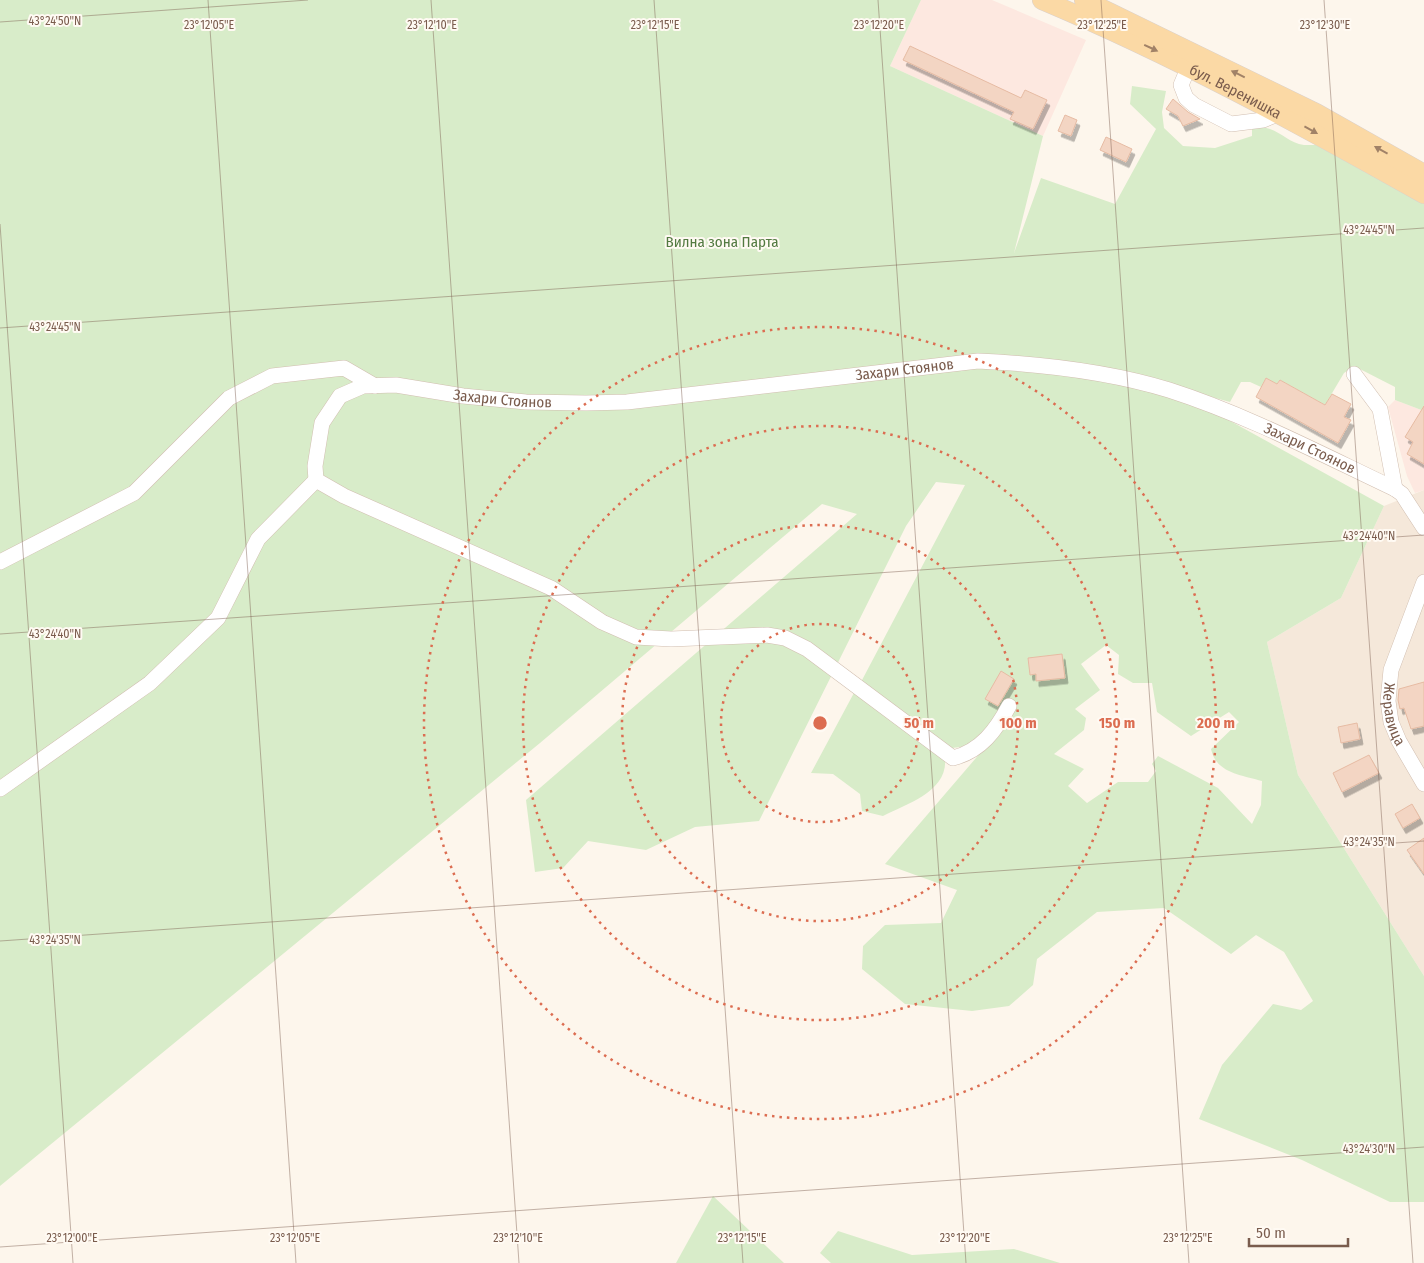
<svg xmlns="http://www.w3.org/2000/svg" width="1424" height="1263" font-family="'Fira Sans Condensed',sans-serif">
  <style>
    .residential { fill: #f5e8da }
    .commercial { fill: #fde8e0 }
    .green { fill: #d8ecc9; fill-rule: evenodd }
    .building { fill: #f3d5c3; stroke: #e6bba3; filter: url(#shadow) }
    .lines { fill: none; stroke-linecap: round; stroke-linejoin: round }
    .minor-casing { stroke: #d1beb0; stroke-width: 16 }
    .major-casing { stroke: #dad1cd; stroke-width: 20 }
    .minor { stroke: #fff; stroke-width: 15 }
    .major { stroke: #fbd9a5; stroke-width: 19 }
    .oneway { fill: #a18267 }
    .ticks { fill: none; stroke: #7a5c4d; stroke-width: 1; stroke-opacity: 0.45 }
    .ring { fill: none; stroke: #dc6d51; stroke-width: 2.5; stroke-dasharray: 2.5 5 }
    .labels { text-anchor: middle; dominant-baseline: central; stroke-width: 4; stroke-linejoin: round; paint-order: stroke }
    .street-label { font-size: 15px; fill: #7a5c4d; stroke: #fffaf3 }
    .park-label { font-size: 15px; fill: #537a41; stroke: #fffaf3 }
    .ticks-label { font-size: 12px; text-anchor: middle; fill: #7a5c4d; stroke: #fffaf3; stroke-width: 4; stroke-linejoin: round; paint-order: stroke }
    .centre { fill: #dc6d51; stroke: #fffaf3; stroke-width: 2.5 }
    .ring-label { font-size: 15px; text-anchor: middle; font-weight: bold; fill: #dc6d51; stroke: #fffaf3; stroke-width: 4; stroke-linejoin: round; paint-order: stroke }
  </style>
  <defs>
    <filter id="shadow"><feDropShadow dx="3" dy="5.5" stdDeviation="0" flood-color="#0004"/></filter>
  </defs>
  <rect width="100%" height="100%" fill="#fdf6ec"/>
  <polygon class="residential" points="1424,490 1424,976 1298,775 1267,642 1341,598 1384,506"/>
  <g class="commercial">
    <polygon points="921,0 992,0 1086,40 1043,136 890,66"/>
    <polygon points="1395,400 1424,411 1424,490 1415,493 1407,476 1388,407"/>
  </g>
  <g class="green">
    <path d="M0,0H921L890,66L1043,136L1014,253L1041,178L1115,204L1156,129L1130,104L1132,86L1166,91L1162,112L1164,128L1183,146L1215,148L1252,136V128C1276,123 1284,142 1304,145C1308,145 1312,145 1316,145L1424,204V411L1395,400V387L1354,366L1344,373L1325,405L1280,380L1277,384L1266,378L1261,387L1250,382H1241L1230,402L1116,371L1223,417L1384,506L1341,598L1267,642L1298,775L1424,976V1202H1390L1302,1160L1199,1119L1222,1065L1273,1004L1301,1010L1313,1001L1284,952L1256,935L1231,954L1164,908L1097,912L1037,959L1033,985L1009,1006L972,1011L905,1004L862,969L863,946L885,925L941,923L957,890L885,864L1012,716L1000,709L986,731L968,746L952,748L861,682L965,485L936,482L906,526L759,821L695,827L646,850L588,841L563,868L535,872L526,800L857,514L822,504L540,743L0,1186ZM1106,645L1119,655L1118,674L1133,683H1152L1157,712L1191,736L1229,712L1239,722L1211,749C1216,773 1241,775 1262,781L1261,805L1252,824L1218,788L1158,756L1152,764L1156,771L1148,782H1118L1087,803L1068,786L1084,769L1054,754L1084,730L1086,718L1075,709L1100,690L1081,664Z"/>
    <path d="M855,691L945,759C948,791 907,804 883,816L862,811L860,794L833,774L811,773Z"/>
    <polygon points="713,1196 784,1263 676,1263"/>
    <polygon points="838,1231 912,1255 1014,1249 1060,1263 831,1263 820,1253"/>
  </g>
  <g class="building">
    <polygon points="910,46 1021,98 1025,90 1047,100 1033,129 1010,119 1014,112 903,60"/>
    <polygon points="1173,99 1188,112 1200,119 1183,126 1178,116 1166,109"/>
    <polygon points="1065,115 1077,120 1071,136 1058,131"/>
    <polygon points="1106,137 1132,149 1126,162 1100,150"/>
    <polygon points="1266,378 1277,384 1280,380 1325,405 1332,394 1351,404 1344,417 1351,420 1338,443 1256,397"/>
    <polygon points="1424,406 1424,464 1407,454 1413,442 1405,437"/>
    <polygon points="1062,654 1065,678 1036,681 1036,674 1030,675 1028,658"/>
    <polygon points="1001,671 1014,679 998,706 985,699"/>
    <polygon points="1424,682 1424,726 1411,729 1404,708 1400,709 1398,700 1399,689"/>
    <polygon points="1357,723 1360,739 1341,743 1338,727"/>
    <polygon points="1369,755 1379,773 1342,792 1333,773"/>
    <polygon points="1412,804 1420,818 1403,828 1395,814"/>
    <polygon points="1424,838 1424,874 1407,850"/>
  </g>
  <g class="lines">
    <defs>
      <g id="minor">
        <polyline points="1189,66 1181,85 1186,98 1194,105 1231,124 1263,120 1280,113 1283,108"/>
        <polyline points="1354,374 1380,409 1395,489"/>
        <polyline points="0,562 134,493 229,398 272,376 344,368 375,386"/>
        <path id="s1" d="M1424,582L1391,670L1388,701L1391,722L1399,741L1424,784"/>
        <path id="s2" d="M1009,706C996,730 981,751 953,758L807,649L785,638L767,635L671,639L636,637L602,622L551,588L344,496L316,480L315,466L322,423L340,396L363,386L396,385L463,396L526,402L586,403L627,402L978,361C1042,364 1107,371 1169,390C1247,415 1321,454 1395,489L1402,494L1424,528"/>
        <polyline points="0,789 150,683 218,618 258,539 316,480"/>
      </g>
      <g id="major">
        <path id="s3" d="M1042,0C1175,56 1298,123 1424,194"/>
        <polyline points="1084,0 1316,113 1424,174"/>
      </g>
    </defs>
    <use href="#minor" class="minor-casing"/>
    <use href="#major" class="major-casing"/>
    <use href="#minor" class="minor"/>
    <use href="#major" class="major"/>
  </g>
  <defs><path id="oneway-solid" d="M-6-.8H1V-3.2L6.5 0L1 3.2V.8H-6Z" transform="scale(1.25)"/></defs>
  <g class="oneway">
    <use href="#oneway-solid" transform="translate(1151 48) rotate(25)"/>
    <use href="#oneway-solid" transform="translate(1238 74) rotate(-154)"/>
    <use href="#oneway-solid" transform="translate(1311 130) rotate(29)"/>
    <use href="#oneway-solid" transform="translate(1381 150) rotate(-151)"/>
  </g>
  <path class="ticks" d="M208,0L296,1263M431,0L519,1263M654,0L743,1263M878,0L966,1263M1101,0L1189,1263M1324,0L1413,1263M0,22L308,0M0,224L73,1263M0,328L1424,228M0,634L1424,535M0,941L1424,841M0,1247L1424,1147"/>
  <g class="ring">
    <circle cx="820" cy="723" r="99"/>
    <circle cx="820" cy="723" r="198"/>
    <circle cx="820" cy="723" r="297"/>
    <circle cx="820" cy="723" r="396"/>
  </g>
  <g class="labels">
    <g class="street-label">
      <text stroke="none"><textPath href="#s3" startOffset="214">бул. Веренишка</textPath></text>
      <text stroke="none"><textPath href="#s2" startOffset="1452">Захари Стоянов</textPath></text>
      <text stroke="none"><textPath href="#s2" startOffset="1048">Захари Стоянов</textPath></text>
      <text stroke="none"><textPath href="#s2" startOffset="1872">Захари Стоянов</textPath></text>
      <text stroke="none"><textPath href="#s1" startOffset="139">Жеравица</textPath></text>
    </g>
    <g class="park-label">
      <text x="722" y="242">Вилна зона Парта</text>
    </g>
  </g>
  <g class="ticks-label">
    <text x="55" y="25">43°24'50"N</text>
    <text x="209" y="29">23°12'05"E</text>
    <text x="432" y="29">23°12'10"E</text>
    <text x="655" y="29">23°12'15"E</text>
    <text x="879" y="29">23°12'20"E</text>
    <text x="1102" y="29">23°12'25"E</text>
    <text x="1325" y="29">23°12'30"E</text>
    <text x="1369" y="234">43°24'45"N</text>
    <text x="55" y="331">43°24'45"N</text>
    <text x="1369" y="540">43°24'40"N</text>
    <text x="55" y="638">43°24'40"N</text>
    <text x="1369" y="846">43°24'35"N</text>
    <text x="55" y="944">43°24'35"N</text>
    <text x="1369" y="1153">43°24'30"N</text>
    <text x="72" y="1242">23°12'00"E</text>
    <text x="295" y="1242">23°12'05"E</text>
    <text x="518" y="1242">23°12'10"E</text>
    <text x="742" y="1242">23°12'15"E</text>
    <text x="965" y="1242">23°12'20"E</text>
    <text x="1188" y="1242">23°12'25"E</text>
  </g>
  <circle cx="820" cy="723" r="8" class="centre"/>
  <g class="ring-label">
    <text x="919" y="728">50 m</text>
    <text x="1018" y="728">100 m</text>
    <text x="1117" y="728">150 m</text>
    <text x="1216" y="728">200 m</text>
  </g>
  <path d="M1249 1238v8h99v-8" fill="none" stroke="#7a5c4d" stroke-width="2.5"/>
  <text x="1256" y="1238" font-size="15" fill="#7a5c4d" stroke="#fffaf3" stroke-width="4" paint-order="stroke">50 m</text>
</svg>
